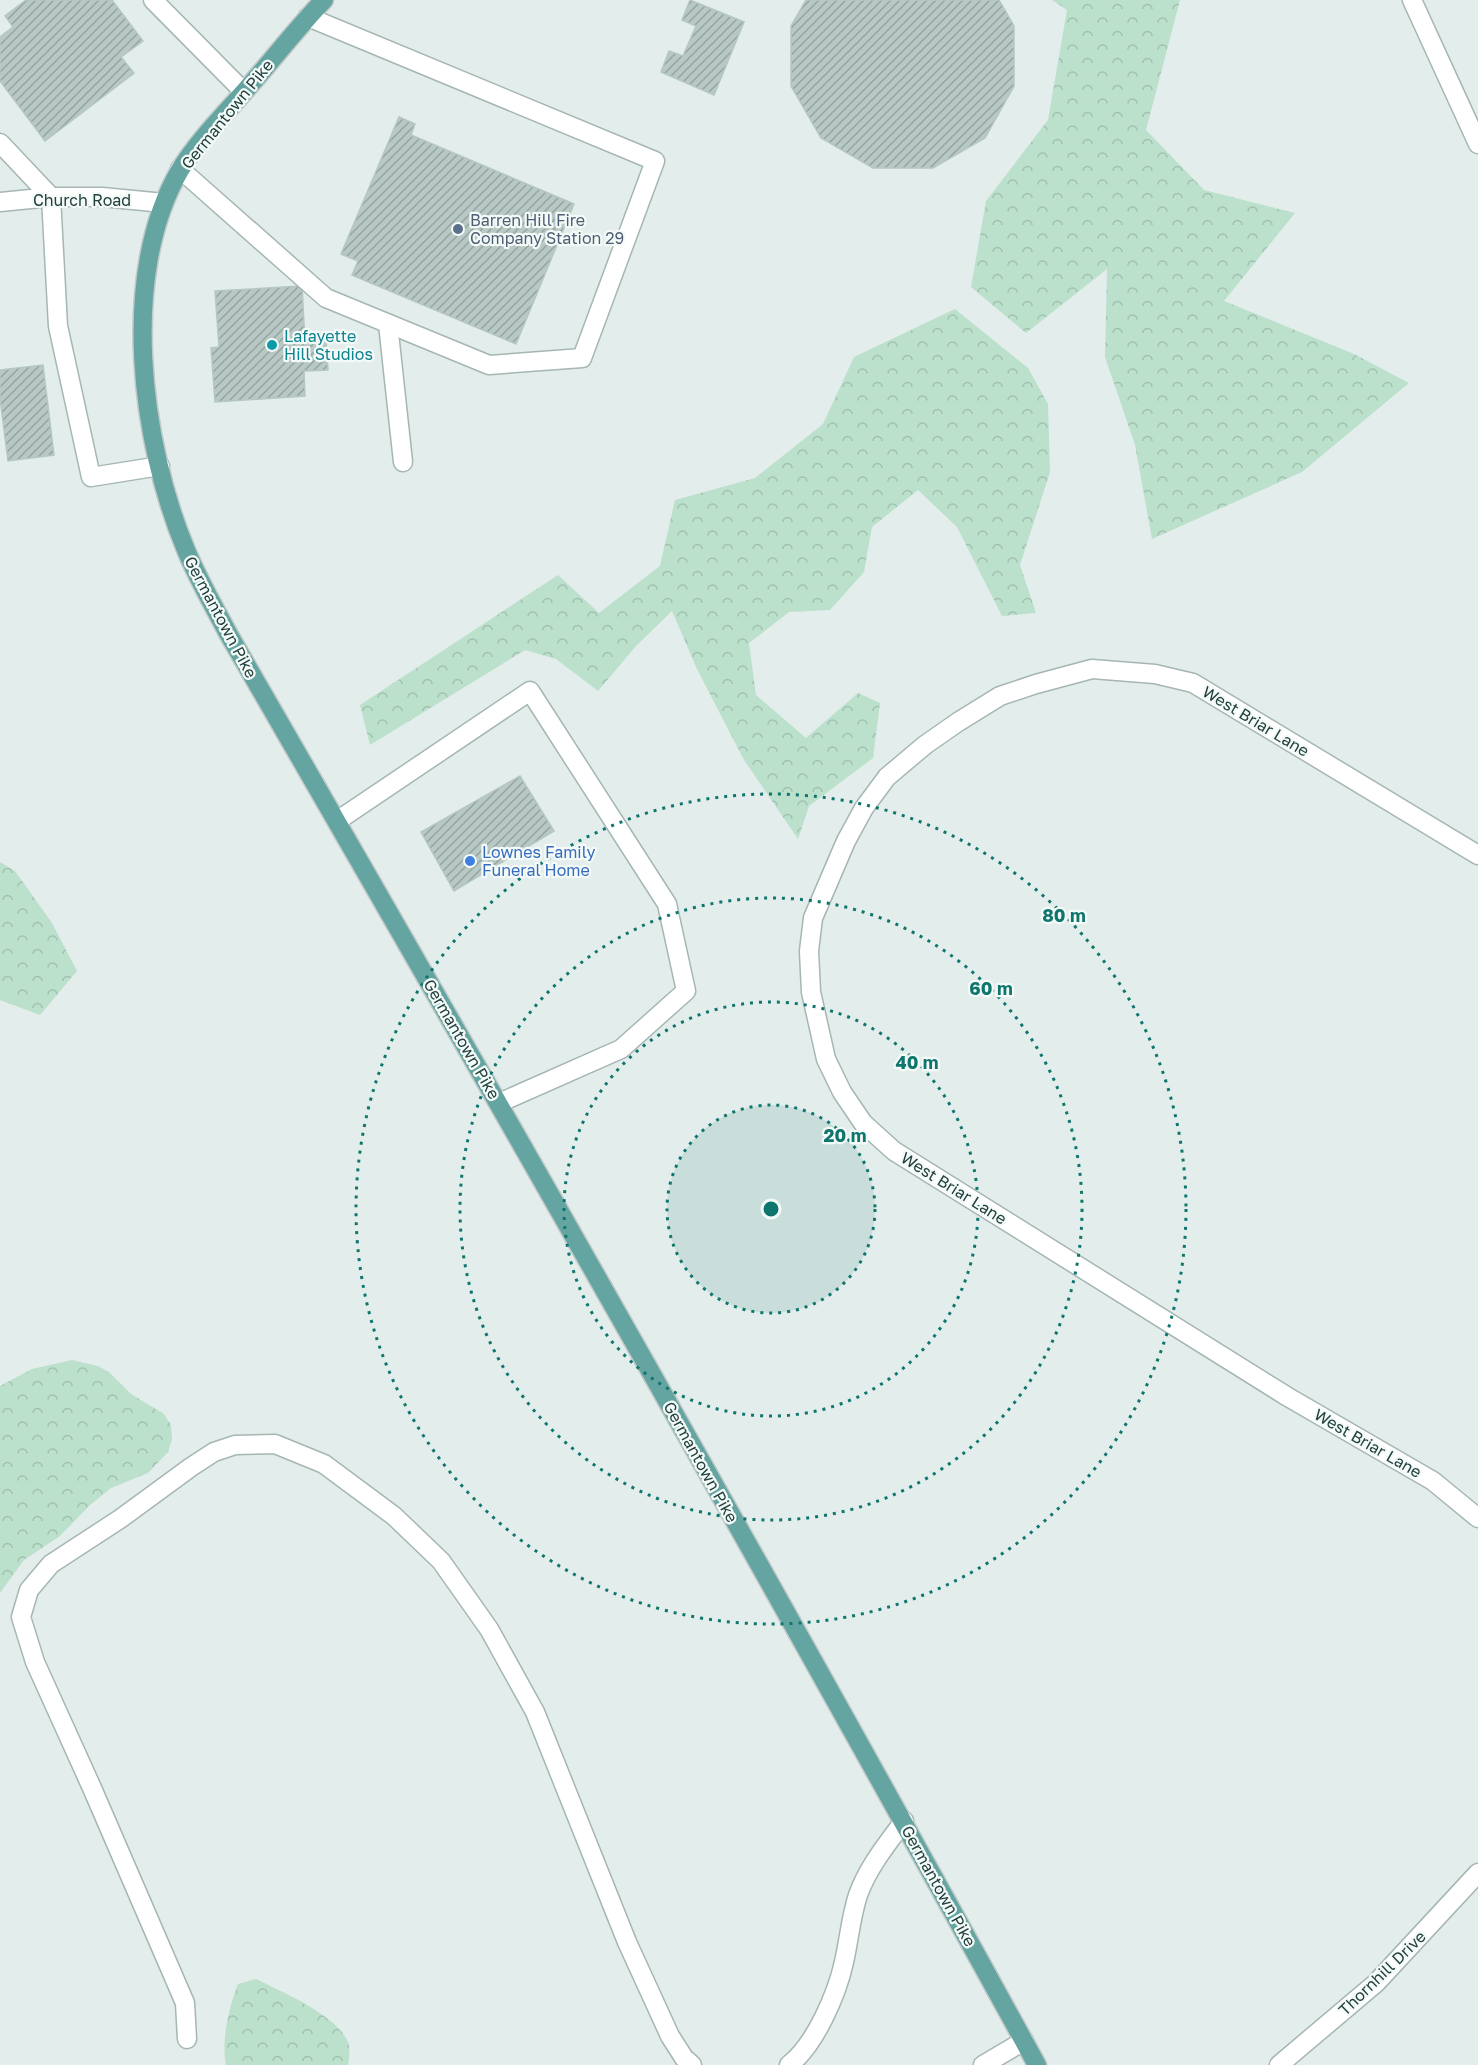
<svg xmlns="http://www.w3.org/2000/svg" width="1478" height="2065" font-family="'Golos Text',sans-serif">
  <style>
    .forest { fill: url(#forest-crowns) }
    .building { fill: url(#building-hatch); stroke: #b5c7c3; stroke-width: 1.5 }
    .lines { fill: none; stroke-linecap: round; stroke-linejoin: round }
    .minor-casing { stroke: #a5b6b4; stroke-width: 21 }
    .major-casing { stroke: #c1cac9; stroke-width: 21 }
    .minor { stroke: #fff; stroke-width: 18 }
    .major { stroke: #65a5a1; stroke-width: 18 }
    .ring { fill: none; stroke: #0f766e; stroke-width: 3; stroke-dasharray: 3 6 }
    .service-dot { fill: #5c6f8a; stroke: #f4faf8; stroke-width: 2 }
    .culture-dot { fill: #0f9aa8; stroke: #f4faf8; stroke-width: 2 }
    .shop-dot { fill: #3f7fe0; stroke: #f4faf8; stroke-width: 2 }
    .labels { text-anchor: middle; dominant-baseline: central; stroke-width: 4.5; stroke-linejoin: round; paint-order: stroke }
    .street-label { font-size: 16px; fill: #21403e; stroke: #f4faf8 }
    .service-label { font-size: 16px; fill: #4e5e75; stroke: #f4faf8; text-anchor: start }
    .culture-label { font-size: 16px; fill: #0d838f; stroke: #f4faf8; text-anchor: start }
    .shop-label { font-size: 16px; fill: #366cbe; stroke: #f4faf8; text-anchor: start }
    .centre { fill: #0f766e; stroke: #f4faf8; stroke-width: 3 }
    .ring-label { font-size: 18px; text-anchor: middle; font-weight: bold; fill: #0f766e; stroke: #f4faf8; stroke-width: 4.5; stroke-linejoin: round; paint-order: stroke }
  </style>
  <defs>
    <pattern id="forest-crowns" width="20" height="18" patternUnits="userSpaceOnUse" patternTransform="scale(1.5)"><rect width="20" height="18" fill="#bbe0cc"/><path d="M2 6a3 3 0 1 1 6 0M12 15a3 3 0 1 1 6 0" fill="none" stroke="#a0c1b0"/></pattern>
    <pattern id="building-hatch" width="6" height="6" patternUnits="userSpaceOnUse" patternTransform="scale(1.5)"><rect width="6" height="6" fill="#b8c8c4"/><path d="M-1 1l2-2M0 6l6-6M5 7l2-2" fill="none" stroke="#95a4a1"/></pattern>
  </defs>
  <rect width="100%" height="100%" fill="#e3edeb"/>
  <g class="forest">
    <polygon points="1052,0 1180,0 1146,130 1204,190 1295,213 1224,301 1354,354 1409,383 1302,472 1152,539 1135,445 1105,357 1107,269 1026,333 971,287 986,201 1048,120 1067,10"/>
    <polygon points="955,309 1028,368 1048,404 1050,472 1020,565 1036,613 1002,616 957,527 918,490 872,527 864,572 830,610 789,612 749,643 756,695 806,738 858,693 880,703 873,758 809,806 798,839 744,760 697,669 672,611 636,646 598,691 556,659 525,650 370,745 360,705 558,575 599,613 660,566 675,500 755,478 823,424 854,357"/>
    <polygon points="0,862 15,871 52,923 77,971 40,1015 0,1000"/>
    <polygon points="72,1360 98,1366 110,1373 131,1394 164,1414 171,1425 172,1439 168,1452 148,1473 111,1488 90,1505 60,1536 24,1560 0,1593 0,1386 32,1369"/>
    <path d="M256,1979C280,1991 344,2018 349,2046C350,2052 349,2059 348,2065H226C221,2039 229,2008 238,1984Z"/>
  </g>
  <g class="building">
    <polygon points="26,0 112,0 143,41 121,57 134,73 45,141 0,81 0,37 13,27 5,16"/>
    <polygon points="690,0 744,22 714,95 661,72 669,51 683,56 696,26 682,20"/>
    <polygon points="806,0 999,0 1014,26 1014,86 985,138 933,168 873,168 821,138 791,86 791,26"/>
    <polygon points="399,117 415,124 411,135 574,204 516,344 352,275 358,261 341,254"/>
    <polygon points="302,286 305,342 326,341 328,370 304,371 305,396 215,402 211,348 219,347 215,291"/>
    <polygon points="43,365 54,455 8,461 0,398 0,370"/>
    <polygon points="520,776 554,831 454,891 421,832"/>
  </g>
  <g class="lines">
    <defs>
      <g id="minor">
        <polyline points="153,0 244,92"/>
        <polyline points="1412,0 1478,144"/>
        <polyline points="0,143 51,197 58,326 91,477 160,466"/>
        <polyline points="180,169 326,298 489,365 582,358 655,161 308,17"/>
        <polyline points="0,202 51,197 102,197 164,203"/>
        <polyline points="388,324 403,462"/>
        <polyline points="337,821 530,691 667,904 686,991 621,1049 499,1103"/>
        <polyline points="1478,855 1193,683 1155,674 1092,669 1036,684 1000,696 958,722 925,745 887,777 864,808 846,841 813,918 809,951 811,992 826,1059 842,1092 863,1123 894,1151 1288,1397 1433,1481 1478,1518"/>
        <polyline points="187,2039 185,2003 92,1788 35,1662 21,1617 29,1590 51,1564 120,1519 191,1467 214,1452 235,1445 275,1444 324,1464 394,1516 441,1561 489,1629 535,1712 627,1942 670,2036 684,2058 692,2065"/>
        <path d="M789,2065C815,2045 837,1994 844,1962C849,1940 851,1916 858,1895C868,1867 887,1844 904,1821"/>
        <polyline points="983,2065 1024,2041"/>
        <polyline points="1279,2065 1376,1983 1478,1873"/>
      </g>
      <path id="major" d="M324,0C296,29 271,62 243,93C222,117 197,142 180,170C119,274 141,443 186,550C198,579 214,607 229,635C503,1109 774,1585 1037,2065"/>
    </defs>
    <use href="#minor" class="minor-casing"/>
    <use href="#major" class="major-casing"/>
    <use href="#minor" class="minor"/>
    <use href="#major" class="major"/>
  </g>
  <circle cx="771" cy="1209" r="104" fill="#0f766e" fill-opacity=".12"/>
  <g class="ring">
    <circle cx="771" cy="1209" r="104"/>
    <circle cx="771" cy="1209" r="207"/>
    <circle cx="771" cy="1209" r="311"/>
    <circle cx="771" cy="1209" r="415"/>
  </g>
  <circle class="service-dot" cx="458" cy="229" r="6"/>
  <circle class="culture-dot" cx="272" cy="345" r="6"/>
  <circle class="shop-dot" cx="470" cy="861" r="6"/>
  <g class="labels">
    <g class="street-label">
      <text transform="translate(227 114) rotate(-51)">Germantown Pike</text>
      <text x="82" y="200">Church Road</text>
      <text transform="translate(221 617) rotate(62)">Germantown Pike</text>
      <text transform="translate(1256 721) rotate(31)">West Briar Lane</text>
      <text transform="translate(462 1039) rotate(60)">Germantown Pike</text>
      <text transform="translate(954 1188) rotate(32)">West Briar Lane</text>
      <text transform="translate(1368 1443) rotate(30)">West Briar Lane</text>
      <text transform="translate(701 1462) rotate(61)">Germantown Pike</text>
      <text transform="translate(939 1886) rotate(61)">Germantown Pike</text>
      <text transform="translate(1382 1973) rotate(-44)">Thornhill Drive</text>
    </g>
    <g class="service-label">
      <text x="470" y="220">Barren Hill Fire<tspan x="470" dy="18">Company Station 29</tspan></text>
    </g>
    <g class="culture-label">
      <text x="284" y="336">Lafayette<tspan x="284" dy="18">Hill Studios</tspan></text>
    </g>
    <g class="shop-label">
      <text x="482" y="852">Lownes Family<tspan x="482" dy="18">Funeral Home</tspan></text>
    </g>
  </g>
  <circle cx="771" cy="1209" r="9" class="centre"/>
  <g class="ring-label">
    <text x="1064" y="922">80 m</text>
    <text x="991" y="995">60 m</text>
    <text x="917" y="1069">40 m</text>
    <text x="845" y="1142">20 m</text>
  </g>
</svg>
